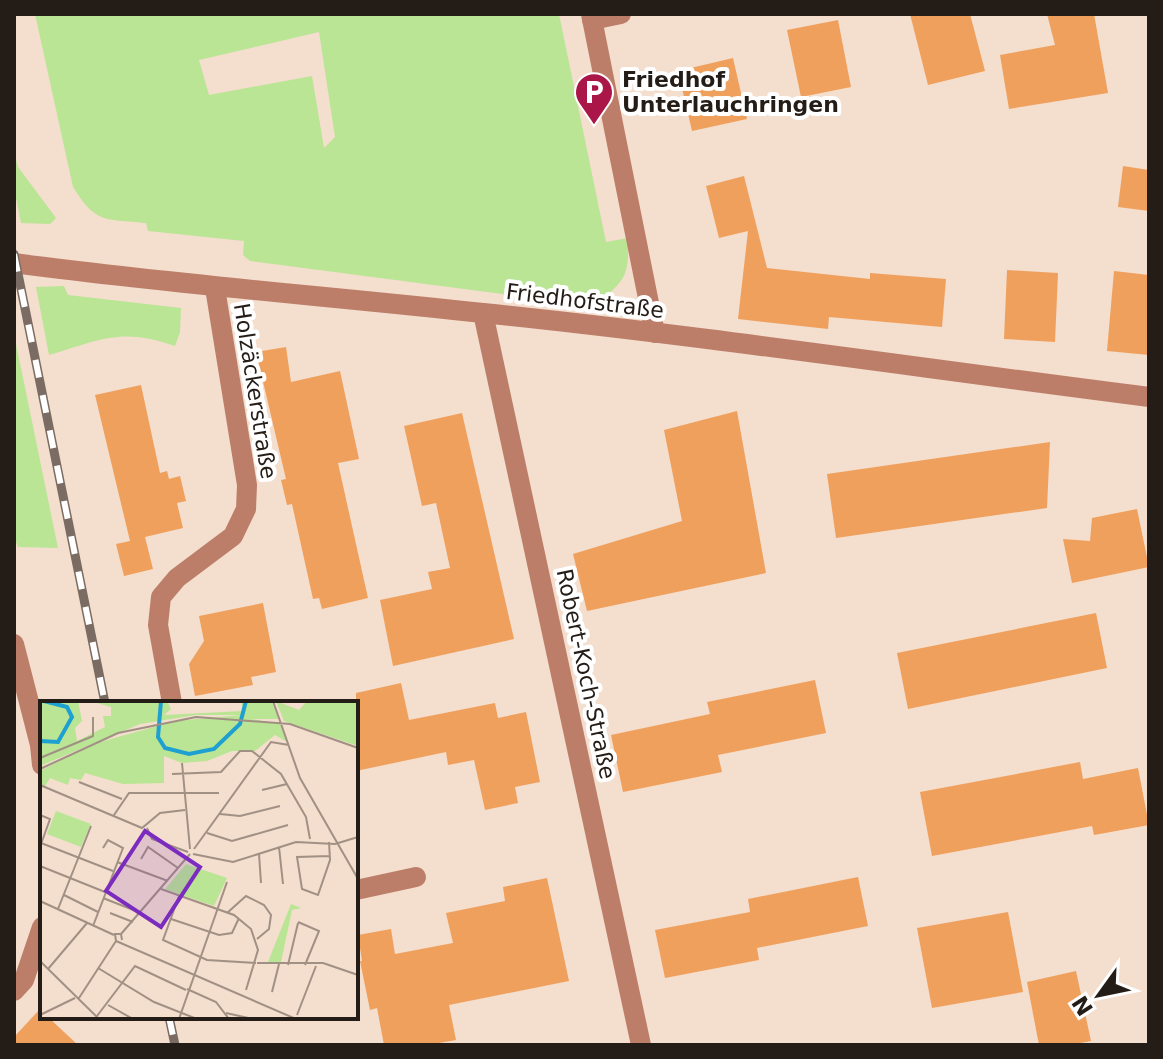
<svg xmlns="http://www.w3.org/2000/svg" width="1163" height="1059" font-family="'DejaVu Sans',sans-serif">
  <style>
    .green { fill: #b9e594; fill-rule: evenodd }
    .building { fill: #f0a05d }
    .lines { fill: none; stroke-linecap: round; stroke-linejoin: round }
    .street { stroke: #bc7e69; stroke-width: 20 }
    .rail-casing { stroke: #7a6c62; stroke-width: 9 }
    .rail { stroke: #fff; stroke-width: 6; stroke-dasharray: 18; stroke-linecap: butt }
    .labels { text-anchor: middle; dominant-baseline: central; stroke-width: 8; stroke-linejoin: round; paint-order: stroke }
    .poi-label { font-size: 22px; font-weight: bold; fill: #241c16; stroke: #fff; text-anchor: start }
    .street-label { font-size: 22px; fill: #241c16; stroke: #fff }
    .inset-river { fill: none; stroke: #1ea0d1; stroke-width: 4 }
    .inset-road { fill: none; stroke: #a19084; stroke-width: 2 }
    .view { fill: #7b2cbf; fill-opacity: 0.15; stroke: #7b2cbf; stroke-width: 4 }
    .inset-edge { fill: none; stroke: #241c16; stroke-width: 4 }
  </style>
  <rect width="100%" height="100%" fill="#f4dece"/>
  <g class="green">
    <path d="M35,14H559L606,242L628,238C629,279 625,279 595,306L250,261L243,255L244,241L148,231L146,223C105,219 96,224 73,187ZM319,32L335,137L324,148L312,76L209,95L199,60Z"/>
    <polygon points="14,152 18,167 56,218 50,224 21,223 14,188"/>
    <path d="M64,286L68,295L181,308L180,332L175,346C121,327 100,340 49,355L36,287Z"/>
    <polygon points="14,334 58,548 18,547 14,537"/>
  </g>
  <g class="building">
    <polygon points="910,14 970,14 985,71 928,85"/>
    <polygon points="1047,14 1094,14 1108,93 1009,109 1000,55 1055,45"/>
    <polygon points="838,20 851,87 801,97 787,30"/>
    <polygon points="733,58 747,119 692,131 678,71"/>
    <polygon points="1123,166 1149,170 1149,211 1118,207"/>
    <polygon points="744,176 767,268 870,279 870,273 946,279 942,327 829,317 828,329 738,319 748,231 719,238 706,186"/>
    <polygon points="1007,270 1058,273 1055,342 1004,339"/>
    <polygon points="1114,271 1149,275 1149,355 1107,351"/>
    <polygon points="286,347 291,382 340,371 359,459 338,463 368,598 322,609 319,598 313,599 292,504 287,505 281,480 286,479 256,352"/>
    <polygon points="141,385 160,473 167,471 169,479 180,476 186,501 177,503 183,528 145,537 153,569 124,576 116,544 130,541 95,395"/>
    <polygon points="737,411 766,573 587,611 573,554 682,521 664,430"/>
    <polygon points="462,413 514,639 393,666 380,600 432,589 428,572 450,568 436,503 422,506 404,426"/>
    <polygon points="1050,442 1047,508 836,538 827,474"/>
    <polygon points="1137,509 1149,567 1072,583 1063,539 1090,541 1092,518"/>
    <polygon points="263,603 276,672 251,677 253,685 195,696 189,664 204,641 199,616"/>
    <polygon points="1096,613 1107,668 908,709 897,653"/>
    <polygon points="815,680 826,733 718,755 722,772 623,792 611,735 710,714 707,702"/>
    <polygon points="401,683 409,720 495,703 498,718 526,712 540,782 515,787 518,803 485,810 474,760 448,765 446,752 356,771 356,693"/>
    <polygon points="1080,762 1083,779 1138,768 1149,825 1094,835 1092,826 932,856 920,792"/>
    <polygon points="858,877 868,926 757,948 759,960 665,978 655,930 750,912 748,899"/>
    <polygon points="547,878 569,981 449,1005 456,1040 428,1045 384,1045 377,1008 370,1010 360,961 362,961 358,935 391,929 395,954 453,943 446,913 505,901 503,887"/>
    <polygon points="1008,912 1023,992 932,1008 917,928"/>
    <polygon points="1076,971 1091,1041 1070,1045 1039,1045 1027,982"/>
    <polygon points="40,1009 42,1017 48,1017 78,1045 14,1045 14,1037"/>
  </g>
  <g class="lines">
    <g class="street">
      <polyline points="591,14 655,333"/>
      <polyline points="592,20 621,14"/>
      <path d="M14,263C170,284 327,296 483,313C706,336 927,369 1149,397"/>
      <polyline points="483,313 641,1045"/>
      <polyline points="14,644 40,745 42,765"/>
      <polyline points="172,703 158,625 161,597 177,578 233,536 246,509 247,485 215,288"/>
      <polyline points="356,890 416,877"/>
      <polyline points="14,991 24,980 42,927"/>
    </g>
    <defs>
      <g id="rail">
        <polyline points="14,254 105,703"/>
        <polyline points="169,1017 175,1045"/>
      </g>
    </defs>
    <use href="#rail" class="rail-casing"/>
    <use href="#rail" class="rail"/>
  </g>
  <defs>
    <symbol id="parking-pin" viewBox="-11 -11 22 30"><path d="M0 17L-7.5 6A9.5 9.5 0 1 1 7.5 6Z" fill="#aa1647" stroke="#fff"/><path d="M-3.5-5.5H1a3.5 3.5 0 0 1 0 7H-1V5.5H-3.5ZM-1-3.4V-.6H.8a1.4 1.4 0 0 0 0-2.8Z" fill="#fff"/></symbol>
  </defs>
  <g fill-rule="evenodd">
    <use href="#parking-pin" x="572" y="70" width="44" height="60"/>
  </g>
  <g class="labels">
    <g class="poi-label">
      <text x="622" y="79">Friedhof<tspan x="622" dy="25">Unterlauchringen</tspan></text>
    </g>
    <g class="street-label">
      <text transform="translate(585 301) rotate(7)">Friedhofstraße</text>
      <text transform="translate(255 391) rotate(81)">Holzäckerstraße</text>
      <text transform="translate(586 674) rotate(78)">Robert-Koch-Straße</text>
    </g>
  </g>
  <g transform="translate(40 701)">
    <rect width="318" height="318" fill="#f4dece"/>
    <path d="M0,0H38L42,20L35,27L37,40L65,26L63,15H71V6L50,0H127L131,8L124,14L203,10L201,0H232L240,18H211L242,23L247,41L235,34L215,50H192L167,60L142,62L124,55V82L83,83L45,72L41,79L30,77L28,84L10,77L5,85L0,84V70L53,43L135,20L201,14H156L100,23L0,65ZM236,0L259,9L267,0H318V45L244,20ZM16,110L51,123L41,146L7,133ZM146,163L187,177L174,205L125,188ZM251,203L261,207L252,209L241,261H228Z" fill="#b9e594"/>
    <path class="inset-river" d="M121,0L118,36L125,47L149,53L174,48L200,23L206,0M0,40L18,41L32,16L27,6L4,0"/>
    <path class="inset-road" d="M233,0L260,77L318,178M0,57L53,35V16M142,62L150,148M0,68L78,32L156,16L250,23L318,47M132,73L181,71L200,50H212L241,73L266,116L270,138M39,81L82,98M0,84L102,127L120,112L145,109M222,89L247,83M180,113L200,115L240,105M0,114L10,118L0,146M74,114L89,92H179M107,127L112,138L148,151M167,132L192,140L248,124M289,141L290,159L278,194L262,188L257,156L289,155M1,142L73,170M239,146L243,183M154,148L231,41L249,44M153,153L193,161L256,141L295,143L318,136M219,153L221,182M101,158L108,146L138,167M77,161L128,180M0,165L65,191M121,188L194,214L211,228L218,249L206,289M24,194L58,211M139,195L123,239L167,259L216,262M63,197L101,212M0,200L74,234M18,208L51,125M70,212L93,221M187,212L206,195L224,204L231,214L229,228L217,238M131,218L179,234L192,232L199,217M258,221L279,230L265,264M53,225L83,147L68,139L63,147M81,233L150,153M82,239L81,233H75L76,240L256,318M0,260L59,318M217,262H283M283,262L318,274M248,264L258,222M58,267L114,301L157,318M8,268L47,222M147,288L176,301L189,318M232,291L239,263M39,297L76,240M68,304L93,318M186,312L213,318M0,314L35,297M257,314L276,265M57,315L95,265L146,289M139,318L187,181"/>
    <path class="view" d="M105,130L160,166L121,226L66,190Z"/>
    <rect width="318" height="318" class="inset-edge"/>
  </g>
  <rect width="1163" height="1059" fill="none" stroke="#241c16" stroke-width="32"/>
  <g transform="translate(1099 995) rotate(237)" stroke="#ffffff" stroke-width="6" paint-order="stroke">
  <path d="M0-6L14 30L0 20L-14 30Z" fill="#241c16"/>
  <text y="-12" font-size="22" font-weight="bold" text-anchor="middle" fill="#241c16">N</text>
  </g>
</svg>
